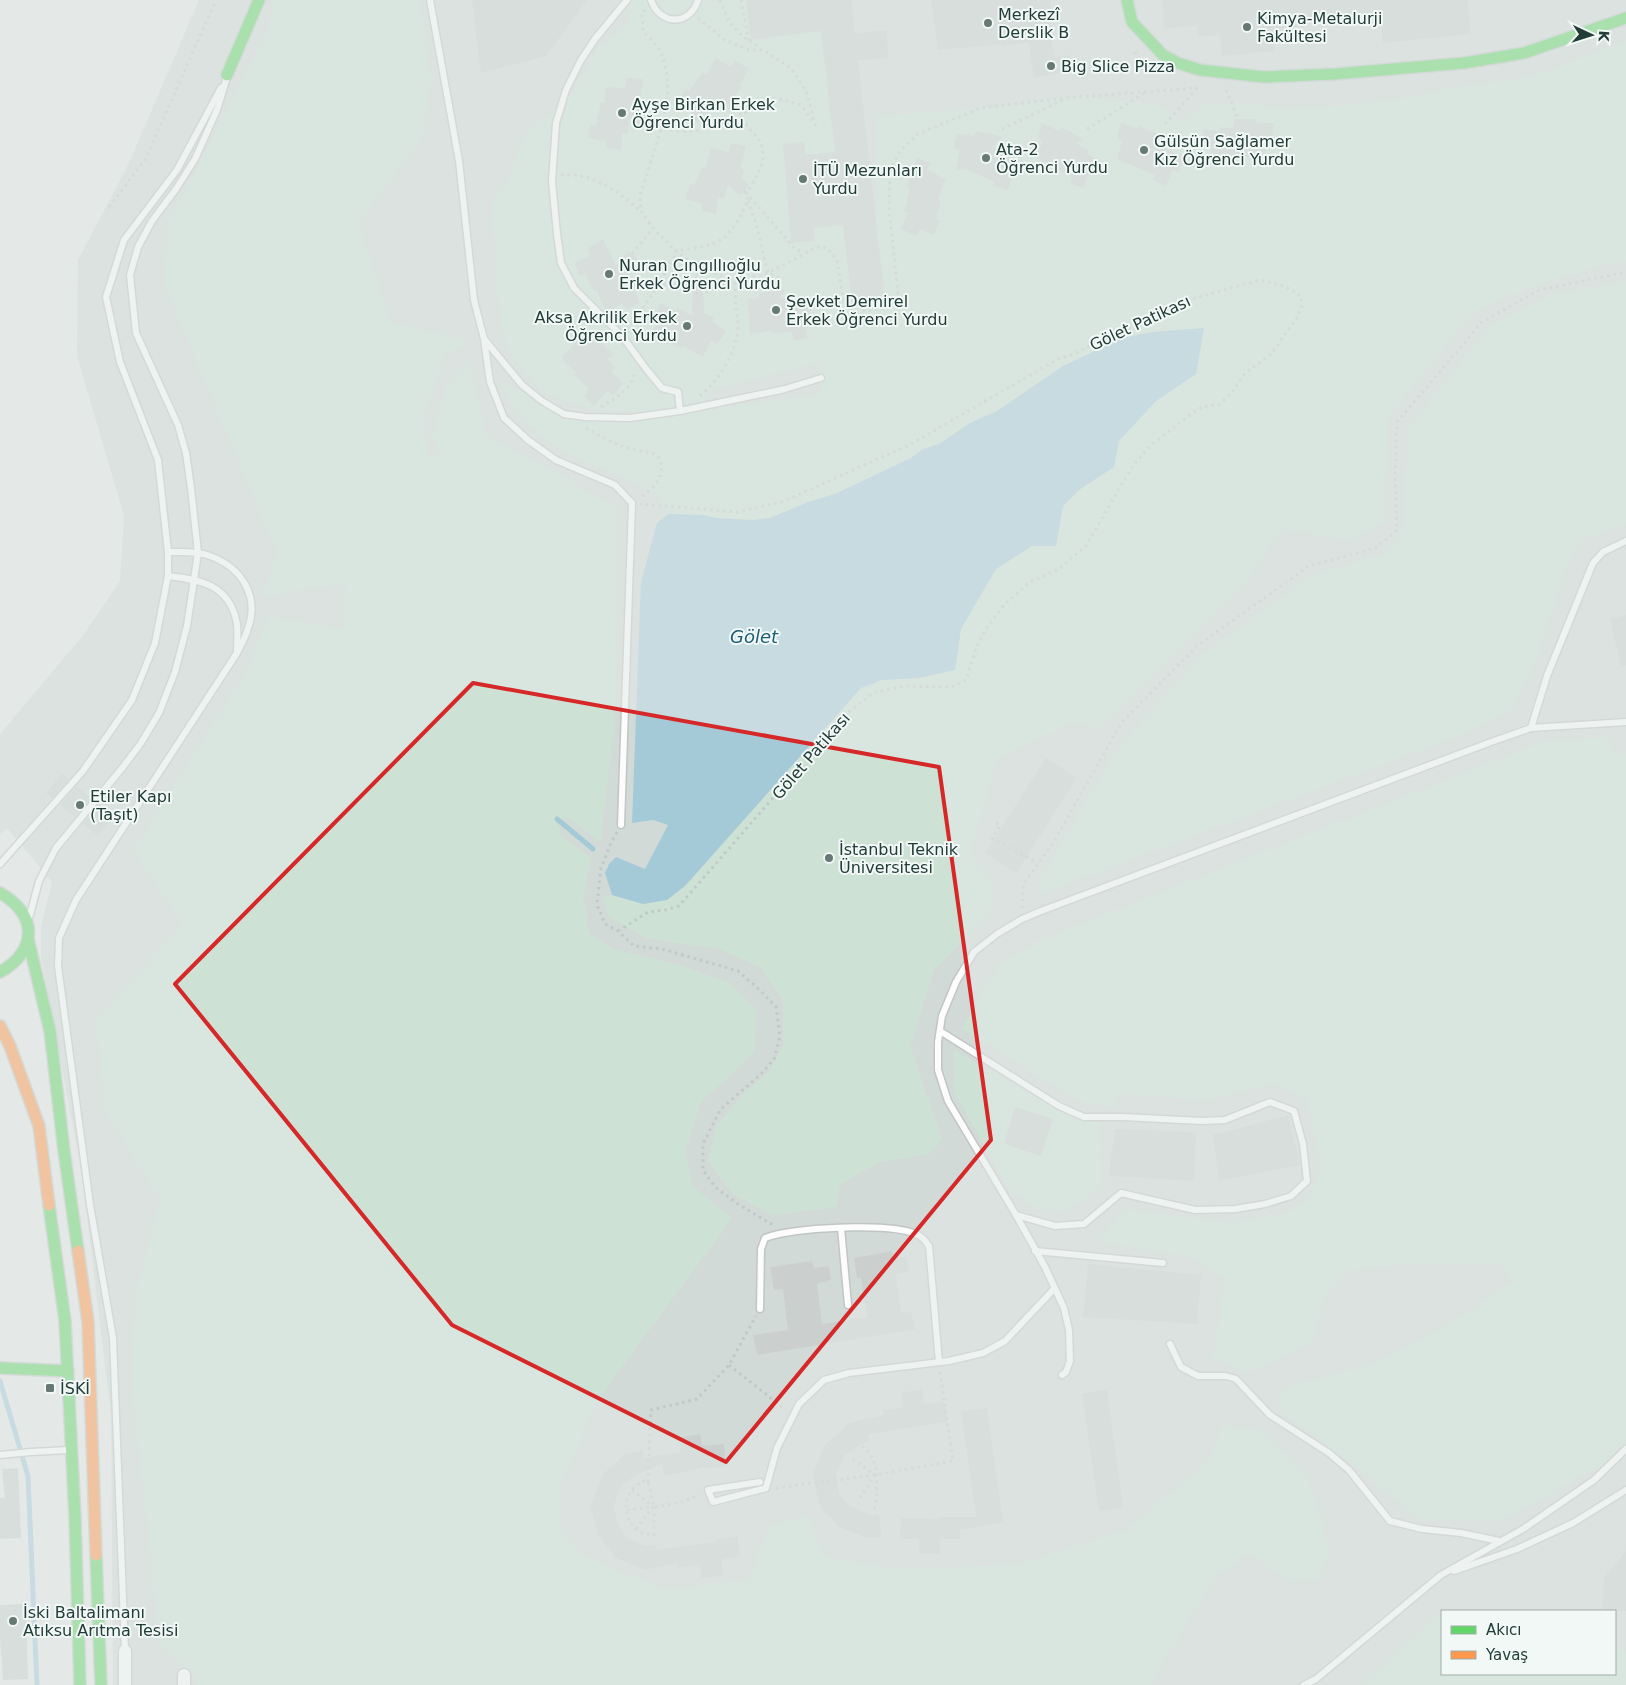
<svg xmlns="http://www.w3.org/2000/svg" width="1626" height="1685" font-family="'DejaVu Sans',sans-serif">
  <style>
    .built { fill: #d2dad7; fill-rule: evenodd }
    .green { fill: #cde2d5 }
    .water { fill: #a5cad7 }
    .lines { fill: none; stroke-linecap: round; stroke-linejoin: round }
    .stream { stroke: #a5cad7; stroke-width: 5 }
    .building { fill: #cbd0ce }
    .lane-casing { stroke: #c1c6c4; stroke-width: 9 }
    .street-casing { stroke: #c1c6c4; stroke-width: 15 }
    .fast-casing { stroke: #bfc7c4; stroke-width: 14 }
    .slow-casing { stroke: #bfc7c4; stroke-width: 14 }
    .path { stroke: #c1c9c8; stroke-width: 3; stroke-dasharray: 2.5 4; stroke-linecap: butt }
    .lane { stroke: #fbfcfb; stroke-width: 6 }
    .street { stroke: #fbfcfb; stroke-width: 12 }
    .fast { stroke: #63d668; stroke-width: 11 }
    .slow { stroke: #ff974d; stroke-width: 11 }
    .marked { fill: none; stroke: #d62828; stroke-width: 4; stroke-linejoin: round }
    .poi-dot { fill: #667975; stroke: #f2f8f6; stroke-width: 2 }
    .labels { text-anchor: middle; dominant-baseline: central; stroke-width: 4; stroke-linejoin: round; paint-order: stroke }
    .poi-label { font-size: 16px; fill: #223c38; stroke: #f2f8f6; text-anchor: start }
    .street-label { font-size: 16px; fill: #223c38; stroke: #f2f8f6 }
    .water-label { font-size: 18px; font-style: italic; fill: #1d5e76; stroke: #f2f8f6 }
  </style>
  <rect width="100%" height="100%" fill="#e4e9e7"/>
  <path class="built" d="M199,0H1626V1685H113L111,1416L82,1175L41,956V927L52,882L7,828L0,834V734L84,634L120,581L124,516L77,356L78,260L128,165ZM1442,1611H1615V1674H1442Z"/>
  <g class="green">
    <polygon points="273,0 419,0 431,80 421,139 358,223 391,323 465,339 465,346 444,353 421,424 430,458 440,454 433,435 447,383 469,362 486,436 617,506 615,717 600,842 568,817 558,819 561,836 591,858 583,898 589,934 613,949 683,966 731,984 756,1010 755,1051 727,1079 701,1101 685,1151 692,1186 732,1218 596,1402 560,1487 560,1529 580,1554 665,1590 748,1580 770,1525 807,1516 825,1557 896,1569 1016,1565 1126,1530 1208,1462 1223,1425 1261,1431 1307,1476 1322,1522 1329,1555 1317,1581 1288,1580 1250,1553 1217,1575 1187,1622 1151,1685 196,1685 196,1677 160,1644 131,1377 136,1293 160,1199 105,1110 96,1021 183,923 133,851 247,671 268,616 345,629 346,582 264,596 276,550 163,281 170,219 268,32"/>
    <polygon points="631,0 712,0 713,3 724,0 746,0 751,40 821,31 853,305 885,301 877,233 876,116 1000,107 1082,95 1110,100 1160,105 1182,123 1203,104 1242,103 1279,108 1337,106 1400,99 1455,87 1531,77 1626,41 1626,262 1612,263 1566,276 1524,290 1473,313 1389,415 1383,522 1351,541 1285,529 1270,544 1248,581 1098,729 1075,722 996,761 970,855 992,880 990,913 933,971 910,1047 942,1139 929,1154 880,1162 840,1184 836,1207 773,1215 733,1194 708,1160 717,1125 742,1096 770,1071 783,1046 783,999 760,967 720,949 646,938 609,917 603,897 612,895 643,904 685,886 861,688 882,680 918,678 955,670 961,629 996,569 1032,546 1056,546 1063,507 1079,490 1114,467 1119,441 1156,401 1196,374 1204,328 1152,332 1123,338 1063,366 997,411 970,423 939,444 923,449 911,458 835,494 808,502 770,518 752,520 716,518 704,515 668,514 659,495 632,481 572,456 549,443 528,425 511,405 500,382 542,401 564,414 630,418 819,395 819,362 710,390 705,400 644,412 591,409 543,393 513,358 500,324 492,204 509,177 524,136 572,94 600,46 628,23"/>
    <polygon points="1626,281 1626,524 1581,540 1565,570 1531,674 1509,710 1479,728 1040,894 1040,879 1117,750 1198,658 1310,576 1381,555 1405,529 1407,430 1491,325 1553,294"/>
    <polygon points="1607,737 1616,754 1626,753 1626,1440 1604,1463 1505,1519 1422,1521 1340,1454 1279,1410 1283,1388 1380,1362 1469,1312 1512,1281 1502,1264 1403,1264 1347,1271 1323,1296 1312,1342 1248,1372 1213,1358 1225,1280 1192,1257 1097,1241 1125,1209 1232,1223 1292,1211 1310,1197 1321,1168 1307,1098 1272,1084 1205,1100 1116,1094 1114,1107 1079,1101 962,1029 998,966 1037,941 1543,742"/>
    <polygon points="954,1050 1075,1120 1101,1122 1102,1187 1066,1210 1035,1209 1007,1186 955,1093"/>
    <polygon points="1440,1613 1442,1614 1442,1674 1615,1674 1615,1647 1626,1652 1626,1685 1361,1685"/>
  </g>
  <polygon class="water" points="1204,328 1196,374 1156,401 1119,441 1114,467 1079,490 1063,506 1056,546 1032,546 996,569 961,629 955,670 918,678 882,680 861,688 685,886 667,900 643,904 612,895 605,873 609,864 616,857 645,869 668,825 653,820 632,823 641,582 657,523 668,514 704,515 716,518 752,520 770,518 808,502 835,494 911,458 923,449 939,444 970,423 997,411 1063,366 1123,338 1152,332"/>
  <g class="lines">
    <g class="stream">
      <polyline points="557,819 593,849"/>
      <polyline points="0,1381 28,1476 37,1685"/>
    </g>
  </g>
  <g class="building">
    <polygon points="472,0 587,0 546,56 481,73"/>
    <polygon points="746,0 852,0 855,34 887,30 888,58 858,60 885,301 852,305 843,225 813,228 815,241 791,243 783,144 804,142 805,155 835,152 821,31 751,40"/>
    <polygon points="931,0 1050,0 1052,20 1049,20 1054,57 1069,55 1071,71 1034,78 1029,42 1002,46 1002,44 938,50"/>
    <polygon points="1162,0 1468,0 1471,34 1383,43 1380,13 1330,18 1330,20 1307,22 1307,26 1273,30 1275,51 1222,56 1220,35 1198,37 1197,25 1164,29"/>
    <polygon points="716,58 731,67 735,60 749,69 739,86 742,87 735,95 740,104 730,112 723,99 715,112 709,110 703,125 689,117 692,111 677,104 685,89 689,91 703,72 707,74"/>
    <polygon points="627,78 643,79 639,106 650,116 642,127 629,119 628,133 622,134 622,150 607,149 605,141 588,138 590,125 596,125 601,102 605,103 606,87 625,88"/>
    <polygon points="1235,119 1255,119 1255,122 1274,123 1272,138 1267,138 1265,157 1226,157 1225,166 1211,165 1211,147 1204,146 1203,129 1219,131 1220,127 1233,128"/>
    <polygon points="1121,122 1139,129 1139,126 1162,136 1154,143 1184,157 1179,172 1172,170 1166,186 1153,180 1155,175 1117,159 1122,141 1117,139"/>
    <polygon points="1042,123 1059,131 1062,127 1083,139 1076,143 1088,150 1087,154 1103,162 1098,176 1089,174 1083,188 1070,183 1072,177 1054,168 1055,166 1035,158 1043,141 1038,138"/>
    <polygon points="976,131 1003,137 992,147 1006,151 1005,155 1023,160 1020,174 1013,173 1008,190 994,186 995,182 968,170 956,169 960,150 953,148 957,133 974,136"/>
    <polygon points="731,143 746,146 741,168 744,170 742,178 749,185 739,195 728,185 724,199 718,198 716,214 701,211 703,203 685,199 690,184 694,185 702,167 705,169 711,148 728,152"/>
    <polygon points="917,158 930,163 927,170 946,179 938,200 941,201 936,219 940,221 934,235 920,229 916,236 901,229 908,213 904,212 910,189 907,186"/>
    <polygon points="603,239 616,266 628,251 638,259 629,272 635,285 633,286 640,303 627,310 622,304 606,313 597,290 594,291 585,274 580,276 574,263 590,256 588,248"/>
    <polygon points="693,287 703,287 704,313 714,317 712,321 726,331 717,344 711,341 703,357 683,346 682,348 665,341 662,345 649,337 658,321 654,316 660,303 676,311 678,308 692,316"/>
    <polygon points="786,289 780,298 793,298 793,304 811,304 811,319 806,320 807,338 794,341 792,332 772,334 771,331 750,335 748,299 759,298 759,293"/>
    <polygon points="580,328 592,340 595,336 614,355 607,359 615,368 611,371 623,383 613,396 607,391 594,406 584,396 589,389 574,375 576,373 561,358 574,344 569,339"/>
    <polygon points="1626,615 1626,666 1621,667 1610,619"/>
    <polygon points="1046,758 1077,778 1016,873 985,853"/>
    <polygon points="62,774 69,779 52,798 46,793"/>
    <polygon points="77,786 91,798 75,817 60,805"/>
    <polygon points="99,804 114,816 98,836 83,824"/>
    <polygon points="1015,1107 1053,1119 1041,1156 1004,1144"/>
    <polygon points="1288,1115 1300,1165 1219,1181 1213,1135"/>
    <polygon points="1115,1129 1196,1132 1194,1181 1109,1176"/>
    <polygon points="892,1251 893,1258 906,1257 909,1271 896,1274 901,1313 911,1312 915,1329 757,1355 753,1335 788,1330 783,1289 774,1290 770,1267 812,1261 814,1268 829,1266 831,1280 817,1284 822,1324 867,1317 861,1278 857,1278 854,1258"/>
    <polygon points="1088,1264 1201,1275 1197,1324 1083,1317"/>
    <polygon points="922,1389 924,1404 944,1401 947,1422 868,1434 869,1442 859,1445 844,1456 836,1474 839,1494 850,1506 869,1515 879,1515 882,1537 868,1538 839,1527 819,1504 813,1474 825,1445 849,1423 884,1415 883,1410 904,1407 901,1393"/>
    <polygon points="1107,1389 1123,1508 1099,1511 1082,1394"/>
    <polygon points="987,1408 1003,1522 960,1530 960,1539 940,1539 940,1554 919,1554 919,1539 900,1539 901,1518 940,1519 940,1517 976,1517 961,1411"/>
    <polygon points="700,1434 703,1446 724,1444 726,1466 705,1469 705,1467 665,1476 662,1464 636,1475 621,1486 614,1505 617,1523 628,1539 645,1546 656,1545 657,1550 716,1542 716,1540 737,1536 740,1556 721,1560 723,1575 701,1579 700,1564 679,1568 678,1563 645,1570 616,1558 598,1535 591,1506 602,1475 625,1454 643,1450 643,1458 681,1452 679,1438"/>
    <polygon points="18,1468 21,1538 0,1539 0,1498 5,1498 2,1469"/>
    <polygon points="1626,1551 1626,1611 1602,1611 1604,1578"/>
    <polygon points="26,1604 28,1679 3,1680 0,1638 0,1605"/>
  </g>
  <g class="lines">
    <defs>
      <g id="lane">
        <polyline points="430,0 459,161 474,300 484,339 490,382 504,418 528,440 556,460 615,485 632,503 621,825"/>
        <path d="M651,0C660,26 690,26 698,0"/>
        <polyline points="485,340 522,385 542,401 564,414 585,417 630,418 680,411 678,392 662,388 647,370 622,336 574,288 561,263 557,234 552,181 556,123 566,90 581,60 595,39 627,0"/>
        <polyline points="680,411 785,389 821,378"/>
        <path d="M168,576C202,580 230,585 237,624C238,633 237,643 237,651"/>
        <polyline points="1531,728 1547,676 1593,563 1603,552 1626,541"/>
        <polyline points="0,864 83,771 132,700 155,643 168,576 168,552 158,460 120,362 106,297 124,240 177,170 221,88"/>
        <polyline points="30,915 39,881 56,848 123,767 141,743 159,713 175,672 187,626 198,553 191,488 186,453 178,425 136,333 130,275 138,247 152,221 176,189 195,159 217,110 227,77"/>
        <polyline points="940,1031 1059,1106 1084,1117 1123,1117 1202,1121 1225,1120 1270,1102 1294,1111 1303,1144 1307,1181 1291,1196 1265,1204 1235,1209 1195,1210 1121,1193 1084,1224 1055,1226 1016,1215"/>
        <polyline points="841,1228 848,1305"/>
        <polyline points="1035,1251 1163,1263"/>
        <path d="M760,1309L761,1249L765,1238C771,1236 777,1234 784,1233C813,1228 893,1222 918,1235C923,1237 926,1242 929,1246L939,1362"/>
        <polyline points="1170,1344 1181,1367 1198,1376 1226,1376 1236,1379 1270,1415 1329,1453 1349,1470 1390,1521 1422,1529 1461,1533 1499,1541"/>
        <polyline points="1062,1375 1066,1372 1070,1361 1069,1330 1064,1308 1045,1267 1016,1215 948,1101 938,1070 938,1042 942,1016 956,982 974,952 997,934 1022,919 1041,911 1491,742 1531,728 1626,722"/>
        <polyline points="0,1455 31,1452 68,1450"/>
        <polyline points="760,1482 708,1490 713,1502 766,1488 777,1448 799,1404 824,1380 849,1373 949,1361 983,1353 1005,1341 1054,1289"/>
        <polyline points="1454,1571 1517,1549 1573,1523 1626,1490"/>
        <path d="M125,1651L113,1338L90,1205L58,966L59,938L76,900L237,653C240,646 245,639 247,631C261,596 241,566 207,555C196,551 181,552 168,552"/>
        <polyline points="1304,1685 1316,1679 1441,1575 1523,1529 1594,1480 1626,1449"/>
      </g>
      <g id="street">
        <polyline points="125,1651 125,1685"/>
        <polyline points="184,1675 184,1685"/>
      </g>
      <g id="fast">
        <polyline points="1127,0 1132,22 1163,55 1178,63 1200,70 1264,77 1335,74 1464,63 1524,53 1626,18"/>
        <polyline points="227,75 259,0"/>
        <path d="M0,893C38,914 38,951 0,972"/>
        <polyline points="28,939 50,1031 64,1151 78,1251"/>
        <polyline points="49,1205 65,1321 75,1517 80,1685"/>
        <polyline points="0,1368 68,1371"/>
        <polyline points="96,1555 101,1685"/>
      </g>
      <g id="slow">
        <polyline points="0,1026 10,1046 39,1126 49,1205"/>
        <polyline points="78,1251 88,1322 96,1555"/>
      </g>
    </defs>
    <use href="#lane" class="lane-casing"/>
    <use href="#street" class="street-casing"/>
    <use href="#fast" class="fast-casing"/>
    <use href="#slow" class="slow-casing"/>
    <g class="path">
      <path d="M720,0C730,28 738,34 762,49"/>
      <polyline points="741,0 749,41"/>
      <polyline points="645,10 642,12 643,31 661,51 666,69 668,89 663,123 640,196 641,211 653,228 676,251 697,266 724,277 760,276 768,273 817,247 827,248 837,260 844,304 856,312 895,306 898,293 889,208 890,169 901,150 918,134 980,108 1066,98 1198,88"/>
      <polyline points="698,18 725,40 749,50 763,50 791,68 806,91 815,123"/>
      <polyline points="1135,52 1138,58 1146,63"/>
      <polyline points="1226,90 1238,119"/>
      <path d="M735,108C743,115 742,119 748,127C751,131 755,134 758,138C770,157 759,172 749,189L744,190"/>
      <path d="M646,121C683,140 703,130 740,118C743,114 747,111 752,108C771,94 780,99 801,105L816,126"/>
      <polyline points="1165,124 1197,88"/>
      <polyline points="1002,129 1063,100"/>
      <polyline points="1087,129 1146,92"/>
      <polyline points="890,169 905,180"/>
      <path d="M561,175C593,172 618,192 641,211"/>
      <polyline points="748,201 756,223 768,273 783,280"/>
      <polyline points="109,207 145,160 216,0"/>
      <polyline points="632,254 653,228"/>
      <polyline points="697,266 697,296 735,280"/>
      <polyline points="657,286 697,278"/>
      <path d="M627,329L652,295L674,258L676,251C720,245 729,243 748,200L744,190L795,249L804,252"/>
      <path d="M700,396C719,381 737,351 738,327C739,320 736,314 736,307C735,297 735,287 735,276"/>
      <path d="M601,407C616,398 631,390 635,372"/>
      <path d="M586,428C602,437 617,446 636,450C644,452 651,451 658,456C668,476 655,486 641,497"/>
      <polyline points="996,823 1000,825 992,838 1038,863"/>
      <polyline points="617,832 611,843 601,868 597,905 605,924 618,931 634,946 662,949 738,971 761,991 776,1007 780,1036 774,1059 761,1074 720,1110 703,1144 703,1170 715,1187 738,1204 773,1225"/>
      <polyline points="1022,908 1023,885 1053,843 1122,722 1197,646 1309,566 1376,548 1397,530 1395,476 1397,422 1482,322 1539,290 1626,272"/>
      <polyline points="618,931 648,912 665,910 679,906 846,714 873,693 904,686 952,687 966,680 977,646 984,632 1003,606 1030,582 1057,570 1086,546 1123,482 1135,463 1151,445 1191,414 1202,407 1220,404 1233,391 1245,373 1271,354 1295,321 1302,308 1301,296 1286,287 1260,280 1177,303 1138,326 1120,330 1076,353 1058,359 911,444 782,502 737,512 640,504"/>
      <polyline points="729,1365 786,1410"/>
      <path d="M862,1446C865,1449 869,1451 871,1455C878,1466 878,1497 874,1509"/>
      <polyline points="853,1459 875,1475"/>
      <polyline points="648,1482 651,1410 697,1399 729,1365 756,1316"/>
      <polyline points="776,1488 875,1475 953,1461 940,1372"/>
      <polyline points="632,1490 653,1506"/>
      <polyline points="860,1498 875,1475"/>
      <path d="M654,1507V1535C649,1534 643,1534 639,1531C627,1524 623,1506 629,1495C631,1489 638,1484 643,1481L648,1482L654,1507L682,1502L699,1495"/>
      <polyline points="627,1510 653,1507"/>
      <polyline points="636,1529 653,1507"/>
    </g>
    <use href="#lane" class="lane"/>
    <use href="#street" class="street"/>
    <use href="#fast" class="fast"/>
    <use href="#slow" class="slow"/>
  </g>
  <path d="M0 0H1626V1685H0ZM473,683L939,767L991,1140L726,1462L452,1325L175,984Z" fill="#e4e9e7" fill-opacity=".55" fill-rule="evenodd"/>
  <path class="marked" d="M473,683L939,767L991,1140L726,1462L452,1325L175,984Z"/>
  <g class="poi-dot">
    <circle cx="988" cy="23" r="5"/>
    <circle cx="1247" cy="27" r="5"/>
    <circle cx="1051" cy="66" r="5"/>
    <circle cx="622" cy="113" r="5"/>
    <circle cx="1144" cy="150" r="5"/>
    <circle cx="986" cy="158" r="5"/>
    <circle cx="803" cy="179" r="5"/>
    <circle cx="609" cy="274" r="5"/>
    <circle cx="776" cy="310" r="5"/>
    <circle cx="687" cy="326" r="5"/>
    <circle cx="80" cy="805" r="5"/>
    <circle cx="829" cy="858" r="5"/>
    <rect x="45" y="1383" width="10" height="10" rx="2.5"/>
    <circle cx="13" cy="1621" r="5"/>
  </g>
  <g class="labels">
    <g class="poi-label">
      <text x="998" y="14">Merkezî<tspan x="998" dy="18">Derslik B</tspan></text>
      <text x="1257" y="18">Kimya-Metalurji<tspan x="1257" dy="18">Fakültesi</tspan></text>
      <text x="1061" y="66">Big Slice Pizza</text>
      <text x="632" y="104">Ayşe Birkan Erkek<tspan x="632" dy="18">Öğrenci Yurdu</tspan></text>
      <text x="1154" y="141">Gülsün Sağlamer<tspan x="1154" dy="18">Kız Öğrenci Yurdu</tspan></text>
      <text x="996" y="149">Ata-2<tspan x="996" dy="18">Öğrenci Yurdu</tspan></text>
      <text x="813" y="170">İTÜ Mezunları<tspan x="813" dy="18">Yurdu</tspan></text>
      <text x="619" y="265">Nuran Cıngıllıoğlu<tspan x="619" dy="18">Erkek Öğrenci Yurdu</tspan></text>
      <text x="786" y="301">Şevket Demirel<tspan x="786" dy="18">Erkek Öğrenci Yurdu</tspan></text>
      <text x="677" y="317" text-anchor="end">Aksa Akrilik Erkek<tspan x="677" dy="18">Öğrenci Yurdu</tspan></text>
      <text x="90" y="796">Etiler Kapı<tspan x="90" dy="18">(Taşıt)</tspan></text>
      <text x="839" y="849">İstanbul Teknik<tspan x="839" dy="18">Üniversitesi</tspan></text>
      <text x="60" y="1388">İSKİ</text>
      <text x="23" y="1612">İski Baltalimanı<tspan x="23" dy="18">Atıksu Arıtma Tesisi</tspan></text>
    </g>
    <g class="street-label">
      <text transform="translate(1140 323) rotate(-25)">Gölet Patikası</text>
      <text transform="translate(811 756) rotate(-49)">Gölet Patikası</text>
    </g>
    <g class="water-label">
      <text x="754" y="636">Gölet</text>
    </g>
  </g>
  <rect x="1441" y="1610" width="175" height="65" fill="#f2f8f6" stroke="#9fadaa"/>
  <rect x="1451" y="1626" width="25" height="8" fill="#63d668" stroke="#9fadaa"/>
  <text x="1486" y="1635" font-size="15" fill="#223c38">Akıcı</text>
  <rect x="1451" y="1651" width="25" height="8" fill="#ff974d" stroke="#9fadaa"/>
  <text x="1486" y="1660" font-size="15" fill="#223c38">Yavaş</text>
  <g transform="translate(1591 35) rotate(94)" stroke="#f2f8f6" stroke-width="4" paint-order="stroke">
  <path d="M0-4L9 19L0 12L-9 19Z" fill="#223c38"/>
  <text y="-8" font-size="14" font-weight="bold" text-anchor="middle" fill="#223c38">K</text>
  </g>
</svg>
